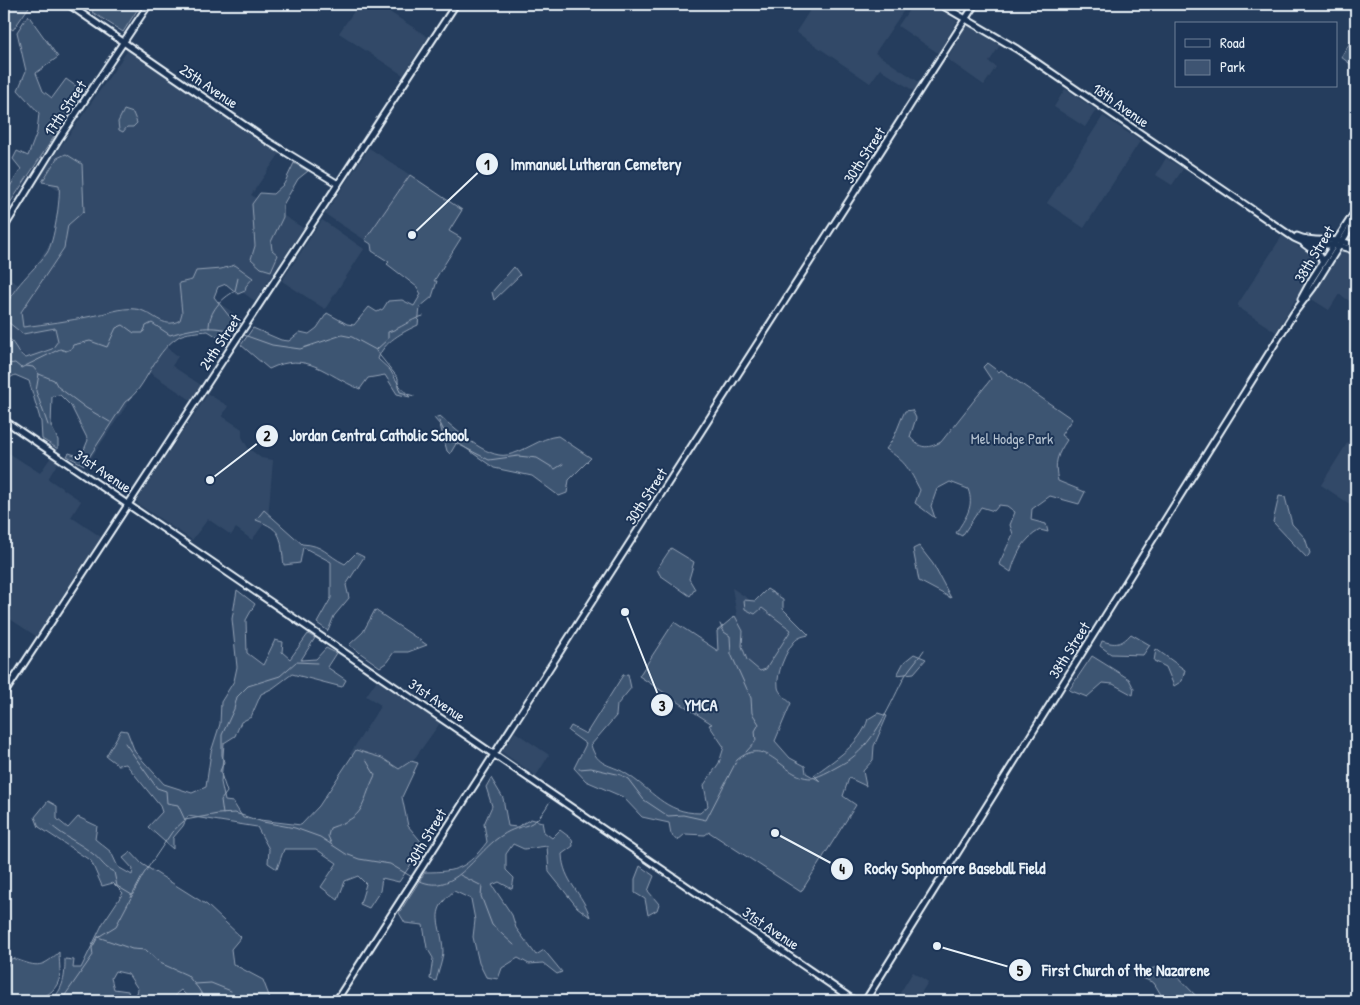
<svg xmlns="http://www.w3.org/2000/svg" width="1360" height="1005" font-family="'Patrick Hand',sans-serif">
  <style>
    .built { fill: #334a68 }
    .green { fill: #3e5472; stroke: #93a2b5 }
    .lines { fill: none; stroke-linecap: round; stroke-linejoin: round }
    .stream { stroke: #99a8ba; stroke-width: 1 }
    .secondary-casing { stroke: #e8f1f8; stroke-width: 9 }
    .secondary { stroke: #1d3557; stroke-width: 5 }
    .labels { text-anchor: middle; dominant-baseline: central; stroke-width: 4; stroke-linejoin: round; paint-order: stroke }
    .street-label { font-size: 15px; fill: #e8f1f8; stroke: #1d3557 }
    .park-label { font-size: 15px; fill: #b5c2d0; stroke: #1d3557 }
    .leader { fill: none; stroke: #e8f1f8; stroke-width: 2 }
    .callout-dot { fill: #e8f1f8; stroke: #1d3557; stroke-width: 2 }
    .mark-label { font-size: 15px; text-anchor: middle; font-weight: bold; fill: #111 }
    .callout-label { font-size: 16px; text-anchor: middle; font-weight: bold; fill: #e8f1f8; stroke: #1d3557; stroke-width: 4; stroke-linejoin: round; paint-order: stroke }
  </style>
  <rect width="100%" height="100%" fill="#253d5d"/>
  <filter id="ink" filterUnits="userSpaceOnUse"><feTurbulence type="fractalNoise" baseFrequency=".02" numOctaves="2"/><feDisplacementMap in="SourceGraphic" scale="10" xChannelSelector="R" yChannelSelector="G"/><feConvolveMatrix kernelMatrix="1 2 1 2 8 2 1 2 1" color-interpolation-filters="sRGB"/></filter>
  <g filter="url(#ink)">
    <g class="built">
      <polygon points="359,4 377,4 428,37 403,75 339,33"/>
      <polygon points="814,4 908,4 875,53 919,82 914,91 880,69 870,83 796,32"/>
      <polygon points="913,4 931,4 957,21 938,53 898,26"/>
      <polygon points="967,25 1000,45 989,62 996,67 984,85 947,59"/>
      <polygon points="128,50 280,153 251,195 303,228 255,301 212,271 199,289 242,319 231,335 210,321 175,333 166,347 178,356 172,366 201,385 191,400 149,372 85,467 77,460 109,413 4,341 4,276 22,287 76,202 39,178"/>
      <polygon points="1065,89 1096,110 1085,127 1054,107"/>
      <polygon points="1103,116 1140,141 1084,228 1047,203"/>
      <polygon points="369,148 410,175 365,240 325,214"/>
      <polygon points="1166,158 1183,169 1172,185 1156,175"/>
      <polygon points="322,220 364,249 325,309 282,281"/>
      <polygon points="1282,236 1319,260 1276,332 1238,307 1238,304"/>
      <polygon points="1345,250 1356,258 1356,305 1339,294 1329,310 1310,298 1341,251"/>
      <polygon points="208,394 228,406 222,416 242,429 242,437 248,448 261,458 273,460 268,518 252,540 236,528 231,535 208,519 192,540 138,504 137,500"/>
      <polygon points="1356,429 1356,508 1321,485"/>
      <polygon points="4,450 40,473 51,457 58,462 48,479 81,501 71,517 101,537 36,636 4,615"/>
      <polygon points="732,588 794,629 760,680 716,650 737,615"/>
      <polygon points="377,680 440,723 397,783 350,754 381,705 366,696"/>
      <polygon points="515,732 549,755 536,776 502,752"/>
      <polygon points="913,972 928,982 916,1001 900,993"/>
    </g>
    <g class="green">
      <polygon points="4,4 31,4 13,30 4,24"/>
      <polygon points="84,4 141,4 123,32 92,12 94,9"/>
      <polygon points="28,15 58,57 36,73 43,91 52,98 66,79 84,92 4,212 4,185 9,188 21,169 13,159 17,151 28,156 37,132 39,113 18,90 26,71 17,32"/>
      <polygon points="1356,33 1356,68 1341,57"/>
      <polygon points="124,110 133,113 137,123 133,127 127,127 123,132 119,130 118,122"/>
      <path d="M66,154L82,164L84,211L68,225L64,248L21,312L23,327C46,324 69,321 92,316C105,314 122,307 135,309C152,310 163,331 180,320L182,313L179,283L192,280L196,271L221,269L235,265L253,278L246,286L245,291L238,294L226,284L218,287L214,297L229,316L241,323L224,341L208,331C200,332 185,332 178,337C151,355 148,387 125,402L84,465L67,456L69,453L81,457L88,440L71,406L60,395L52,396L51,426L58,440V449L42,439L41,422L29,381L15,375L4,381V335C16,342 15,352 26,358L52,349L58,341L55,328L23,334L4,319C4,293 33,272 47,253C54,243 61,197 59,185L42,182L57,158Z"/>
      <polygon points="294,163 308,171 298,179 283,205 283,217 271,242 272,250 278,255 271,271 261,268 251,259 255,246 252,204 260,193 273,194 284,184"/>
      <path d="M410,175L462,210L449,231L461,238L434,281H437L432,297L420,307L418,325C403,332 383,342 378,359L390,370L399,385L410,397L397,394L385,375L368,378L360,389C325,375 308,350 269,369L241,345L253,328L281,340L289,341L300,332L309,334L317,328L327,313L347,324L354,325L369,307L377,312L383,309L388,301L402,300L414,306L421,294L417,287L387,264L389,262L372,251L371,244L365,240Z"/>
      <polygon points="514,267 520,275 494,300 492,292"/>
      <path d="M987,363L999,372L1001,370L1072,419L1061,435L1067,440C1057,455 1054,462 1058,481L1085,492L1079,504L1050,496L1032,509L1031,520L1046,524L1048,532L1040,530C1023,539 1016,555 1011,572L999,564L1013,534L1010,525L1015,512L1007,506L999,505L994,511L981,507L962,536L956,533C965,518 975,507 968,489L950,482L937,489L931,506L935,518L915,503L920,490C909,469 906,462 886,449C896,437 898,425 905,411L912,410L916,418L910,437C920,449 927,449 941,442L991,379L983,367Z"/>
      <path d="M440,416C455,429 487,459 507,455C525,452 539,438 558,436L591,458L569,480L567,493L559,496L532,476L494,468L457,442L450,454L447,451L440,425L434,418Z"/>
      <polygon points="1279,496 1285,497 1292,524 1305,538 1310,553 1307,558 1273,522"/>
      <path d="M264,510L302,544C324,545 326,555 345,564L356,553L364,557L346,585L349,598L334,616L328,631L317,623L331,598V562L303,547L300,563L284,565C280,538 284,530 256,520Z"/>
      <polygon points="919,546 933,564 951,598 919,581 913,549"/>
      <polygon points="671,548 694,562 689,579 695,589 690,596 660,575 657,569"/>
      <path d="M767,589L783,599V609L809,635C804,636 798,637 794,642C786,651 776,674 778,687C778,692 788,701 791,703L775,741L790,758L805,766L806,773L820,781L814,775C834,760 861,744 868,719L878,713L887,716L874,746L873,760L863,771L866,786L849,778L843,796L856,805L801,892L709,832L705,835L685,834L677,841L671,834L669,823L642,817L623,797L586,781L574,768L586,744L568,731L571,726L586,734L623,675L628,674L631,688L617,705L616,716L591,745C597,767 611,764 625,773C653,790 664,813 700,813L708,806L704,785L719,763L724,747L709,725L712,724L639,676L674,622L718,651L717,631L735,616L743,631L742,646L747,660L760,671L766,669L791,630L762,608L755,614L745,609L744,600L755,601Z"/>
      <polygon points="237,590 255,604 246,620 247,653 263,665 275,640 283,642 282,652 290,659 308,634 315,638 301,660 316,659 326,648 336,653 327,667 346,680 342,687 292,674 273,688 261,694 251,717 241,722 235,736 224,743 221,782 225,801 233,802 243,818 301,825 319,806 356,750 382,758 399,769 411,761 418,763 402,797 408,826 424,845 399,882 382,878 380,891 369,908 360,904 366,884 358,876 345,881 338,900 321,887 337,863 316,849 284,849 277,869 268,863 269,849 257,827 188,816 183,826 173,838 173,849 148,827 162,812 160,806 126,764 118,765 106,756 121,730 127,731 135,752 164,784 192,793 206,787 211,752 220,724 221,702 234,681 237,667 232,619"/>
      <polygon points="375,610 427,645 408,652 394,652 386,663 380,667 349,645 363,632"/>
      <path d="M1131,634L1150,645L1143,655L1111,654L1100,646L1102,641C1116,645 1121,645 1131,634Z"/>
      <polygon points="1156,649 1185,670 1182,681 1174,686 1166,667 1154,661"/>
      <polygon points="914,654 926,659 914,673 897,675 904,662"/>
      <polygon points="1092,656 1129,679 1134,689 1133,695 1113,684 1103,683 1087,697 1069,690"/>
      <path d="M491,778L503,798L508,826L517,827L531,819L542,822L544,832L552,838L560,830L572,839L573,846L562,854C563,882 583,893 590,917L577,907L549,872L547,846L524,849L513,844L506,854V870L514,878L512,889L499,882L492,885L512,915L516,928L536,955L544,950L562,972L557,974L543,963L529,964L518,958L502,968L498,979L486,977L479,963L473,937L475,920L471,899L454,891C427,913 442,923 443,951C443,960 438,972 436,981L430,979L433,958L427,948L423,925L405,923L399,913L425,872C458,872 467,868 487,842L484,824L492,806L486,787Z"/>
      <path d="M48,801L57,806V819L68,828L78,817L97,826L95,839L111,852L118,867L132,875L133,869L123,858L131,852L142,864L207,905L241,937L231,949L233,964L263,980L271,1001H192L181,990L176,994V1001H135L138,989L128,974L115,971L111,978L114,989L128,991L130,1001H51C64,988 65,977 65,959L74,960L73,968H81L103,923L123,893L113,883L102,886L91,861L39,827L35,817Z"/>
      <polygon points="640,866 654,876 648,891 659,904 657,910 648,915 645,899 635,893 635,879"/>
      <path d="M59,952C59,960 61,972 59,980C51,1003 23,1001 4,1001V972L12,958C36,966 40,970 59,952Z"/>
      <polygon points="1166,965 1201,1001 1157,1001 1163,998 1154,983 1138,976 1150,969"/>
    </g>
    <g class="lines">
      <g class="stream">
        <path d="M209,328C209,311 221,299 235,291L238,278"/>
        <path d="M241,334L272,345L300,349L342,335L352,337L376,350L388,339V332C402,328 409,320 423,316"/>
        <polyline points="4,343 8,348 4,357"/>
        <polyline points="376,351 398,378 398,386 400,392 414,396"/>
        <path d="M4,360L7,364L15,363L21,368L60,349L66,351L71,349L73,345L90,341L107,347L116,328L123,325L134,333H143L146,326L152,323L170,335C193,328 214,324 237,333"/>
        <polyline points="26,366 33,367 39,374 36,391 48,425"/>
        <polyline points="39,374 54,380 58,387 86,408 110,422"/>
        <polyline points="439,421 448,439 489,460 518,456 537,458 555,469 563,464"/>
        <polyline points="720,624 724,632 730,636 731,654 751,698 752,713 759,724 755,731 756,741 746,752"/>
        <polyline points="125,743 157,788 166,791 167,803 178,805 185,820"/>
        <path d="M579,769L591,768L621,775L628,779L644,800L668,816L683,815L706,820L737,760C768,734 782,778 811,778C819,778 842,764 849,760C877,740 890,704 906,674C911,666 919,658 924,650"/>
        <polyline points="223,814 221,800 227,792 220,771 224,762 222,755 222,735 234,709 237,697 248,686 280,676 296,662 317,663"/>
        <path d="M51,825C64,837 80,843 93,854C102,861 104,868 114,872L117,886L132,895"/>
        <path d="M331,843L328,836L330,828C368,815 359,808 375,775L366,760"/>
        <polyline points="460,875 482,886 481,896 492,925 514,945"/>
        <path d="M416,879C454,900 474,853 501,836C525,820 531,834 549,803"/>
        <polyline points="98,937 132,949 146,950 160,963 187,975 198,988 206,1001"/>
        <polyline points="195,984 211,983 231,991"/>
        <polyline points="61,1001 93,955 92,948 98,937 116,926 143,875 172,832 185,820 218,814 235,813 263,822 295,828 320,837 346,854 359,859 390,864 412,877"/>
      </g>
      <defs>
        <g id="secondary">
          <polyline points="68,4 269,142 338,184"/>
          <path d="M940,4L1017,49L1294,238C1315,250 1336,240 1356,252"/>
          <polyline points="4,228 60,137 149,4"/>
          <path d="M1297,236C1316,245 1337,235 1356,247"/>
          <polyline points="1304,244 1320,256 1322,261"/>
          <polyline points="1301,299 1312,279 1356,210"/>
          <polyline points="4,420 855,1001"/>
          <polyline points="4,694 456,4"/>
          <polyline points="336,1001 975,4"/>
          <polyline points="865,1001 1294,313 1313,288 1356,219"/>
        </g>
      </defs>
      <use href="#secondary" class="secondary-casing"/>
      <use href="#secondary" class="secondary"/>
    </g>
  </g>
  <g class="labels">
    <g class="street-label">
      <text transform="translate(209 86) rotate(34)">25th Avenue</text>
      <text transform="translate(1121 105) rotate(35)">18th Avenue</text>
      <text transform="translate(65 108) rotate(-56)">17th Street</text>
      <text transform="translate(864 155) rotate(-57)">30th Street</text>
      <text transform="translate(1314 254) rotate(-59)">38th Street</text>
      <text transform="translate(220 342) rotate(-57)">24th Street</text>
      <text transform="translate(103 471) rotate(34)">31st Avenue</text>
      <text transform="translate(646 496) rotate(-57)">30th Street</text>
      <text transform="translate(1069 650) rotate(-58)">38th Street</text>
      <text transform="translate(437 700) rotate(34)">31st Avenue</text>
      <text transform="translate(426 837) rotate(-59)">30th Street</text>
      <text transform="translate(771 928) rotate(34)">31st Avenue</text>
    </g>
    <g class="park-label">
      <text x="1012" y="438">Mel Hodge Park</text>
    </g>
  </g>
  <path class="leader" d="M412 235L487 164M210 480L267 436M625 612L662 705M775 833L842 869M937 946L1020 970"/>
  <g class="callout-dot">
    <circle cx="412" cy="235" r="5"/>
    <circle cx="210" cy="480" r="5"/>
    <circle cx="625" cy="612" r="5"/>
    <circle cx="775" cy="833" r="5"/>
    <circle cx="937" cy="946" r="5"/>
    <circle cx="487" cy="164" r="12"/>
    <circle cx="267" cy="436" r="12"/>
    <circle cx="662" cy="705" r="12"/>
    <circle cx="842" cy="869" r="12"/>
    <circle cx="1020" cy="970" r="12"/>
  </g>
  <g class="mark-label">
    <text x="487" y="170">1</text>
    <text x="267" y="441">2</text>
    <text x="662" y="711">3</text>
    <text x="842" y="874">4</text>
    <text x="1020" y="976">5</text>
  </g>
  <g class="callout-label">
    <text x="596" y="170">Immanuel Lutheran Cemetery</text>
    <text x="379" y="441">Jordan Central Catholic School</text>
    <text x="701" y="711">YMCA</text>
    <text x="955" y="874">Rocky Sophomore Baseball Field</text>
    <text x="1126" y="976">First Church of the Nazarene</text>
  </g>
  <rect width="1360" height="1005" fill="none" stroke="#1d3557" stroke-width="20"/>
  <rect x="10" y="10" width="1340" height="985" fill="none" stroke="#e8f1f8" stroke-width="2" filter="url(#ink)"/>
  <rect x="1175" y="22" width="162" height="65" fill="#1d3557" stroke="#6e8097"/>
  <rect x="1185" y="39" width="25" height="8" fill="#1d3557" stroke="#6e8097"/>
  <text x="1220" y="48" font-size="15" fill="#e8f1f8">Road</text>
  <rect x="1185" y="60" width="25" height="15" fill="#3e5472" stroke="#6e8097"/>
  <text x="1220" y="72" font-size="15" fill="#e8f1f8">Park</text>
</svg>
